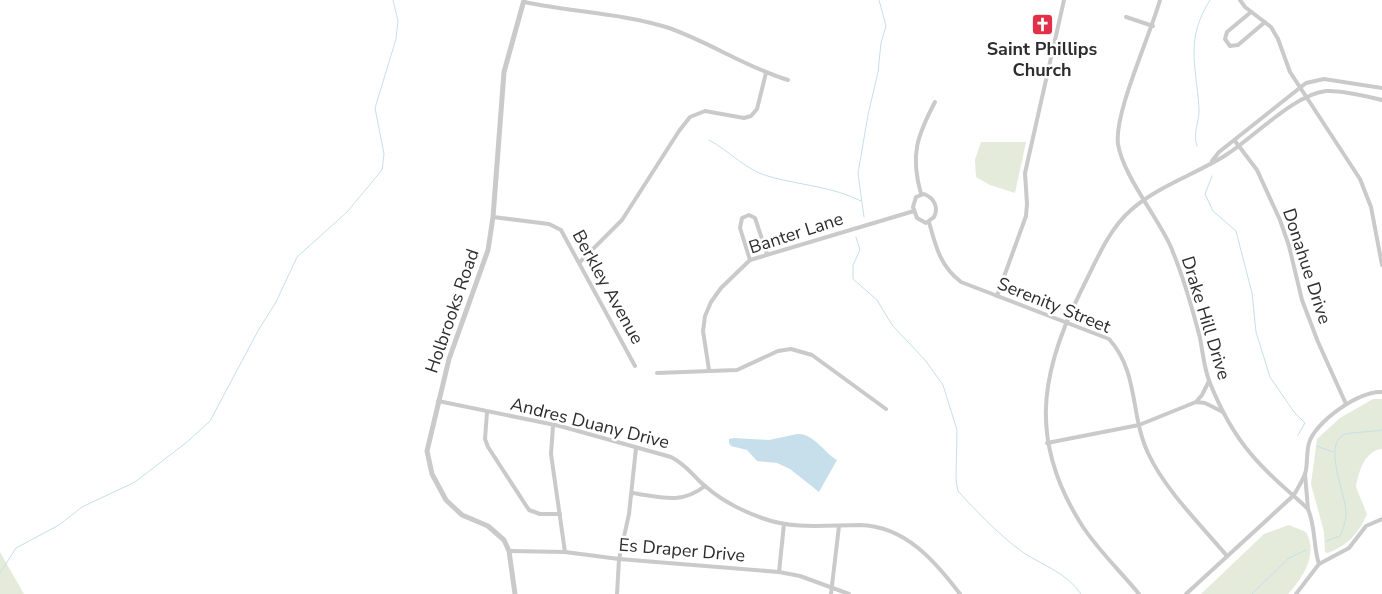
<svg xmlns="http://www.w3.org/2000/svg" width="1382" height="594" font-family="'Nunito Sans',sans-serif">
  <style>
    .green { fill: #e4ebda }
    .water { fill: #c6dfea }
    .lines { fill: none; stroke-linecap: round; stroke-linejoin: round }
    .stream { stroke: #c6dfea; stroke-width: 1 }
    .minor { stroke: #cacaca; stroke-width: 4 }
    .tertiary { stroke: #cacaca; stroke-width: 5 }
    .labels { text-anchor: middle; dominant-baseline: central; stroke-width: 5; stroke-linejoin: round; paint-order: stroke }
    .poi-label { font-size: 18px; font-weight: bold; fill: #2d2d2d; stroke: #fff }
    .street-label { font-size: 18px; fill: #2d2d2d; stroke: #fff }
  </style>
  <rect width="100%" height="100%" fill="#fff"/>
  <g class="green">
    <polygon points="981,142 1026,142 1015,193 990,185 976,177 975,160"/>
    <path d="M1373,399H1382V449C1365,450 1358,473 1356,487L1367,514C1359,533 1348,545 1328,553L1325,552L1324,532L1311,484L1317,439L1340,418Z"/>
    <path d="M1289,525L1306,532C1318,555 1304,576 1288,594H1201L1264,534Z"/>
    <polygon points="0,552 24,594 0,594"/>
  </g>
  <path class="water" d="M797,434C814,433 823,452 837,460L819,492L790,469L777,463L757,461L747,450L731,446L729,443V439L734,438L769,440Z"/>
  <g class="lines">
    <g class="stream">
      <path d="M709,140C730,151 746,171 771,177C800,185 834,187 861,201"/>
      <path d="M1197,146C1192,132 1200,122 1199,108C1196,65 1185,39 1210,0"/>
      <polyline points="1212,176 1205,194 1213,211 1236,231 1252,293 1256,332 1270,377 1294,412 1305,423 1298,435"/>
      <polyline points="864,217 858,173 868,115 878,72 881,43 886,26 879,0"/>
      <path d="M856,237L860,250L853,265V279L877,300L892,325L925,360L943,385L957,430L956,480L958,491C978,513 1000,536 1024,553C1044,566 1067,573 1081,594"/>
      <polyline points="1317,446 1333,452"/>
      <path d="M1326,541L1340,536C1343,529 1346,521 1346,513C1346,494 1323,447 1343,435C1348,432 1373,432 1382,430"/>
      <polyline points="0,573 16,548 59,525 82,507 135,482 187,442 210,421 259,329 276,302 297,257 347,212 382,170 384,154 375,108 396,39 398,21 393,0"/>
      <polyline points="1252,594 1289,558 1306,550"/>
    </g>
    <g class="minor">
      <path d="M1160,0C1150,36 1114,113 1118,144C1123,175 1156,215 1170,245C1183,275 1192,307 1200,338C1203,353 1204,369 1210,383C1220,408 1233,433 1251,454C1268,475 1289,491 1308,509C1316,528 1313,546 1319,564"/>
      <polyline points="1240,0 1245,7 1271,27 1278,39 1290,72 1360,179 1371,207 1382,265"/>
      <path d="M524,2C571,12 620,13 666,27C708,41 745,67 788,80"/>
      <polyline points="1251,12 1227,32 1225,39 1230,46 1238,45 1265,22"/>
      <polyline points="1126,17 1153,26"/>
      <polyline points="1235,141 1257,170 1280,220 1289,246 1302,300 1318,342 1346,404"/>
      <polyline points="1212,161 1219,152 1306,83 1324,79 1382,88"/>
      <path d="M921,194C910,155 917,136 935,102"/>
      <path d="M924,194C934,198 939,207 934,217L926,223L917,218L913,207L916,197Z"/>
      <polyline points="493,217 549,224 561,230 635,366"/>
      <path d="M929,222C936,247 940,266 961,282L1109,339C1139,372 1130,415 1148,453C1165,490 1201,525 1227,556"/>
      <polyline points="750,260 740,228 742,218 749,215 755,218 767,254"/>
      <polyline points="580,262 622,220 679,131 690,117 705,111 744,118 751,116 757,109 766,73"/>
      <polyline points="997,296 1026,216 1027,204 1025,173 1064,0"/>
      <polyline points="709,370 703,331 705,316 711,302 721,288 750,260 914,211"/>
      <polyline points="657,373 737,370 778,351 791,349 812,355 886,409"/>
      <path d="M438,401L560,426L671,457C688,466 692,475 705,486C721,500 742,511 762,518C794,530 827,525 860,525C905,526 935,561 960,594"/>
      <polyline points="1196,402 1202,395 1209,381"/>
      <polyline points="487,412 485,439 488,447 529,510 540,514 560,514"/>
      <polyline points="553,426 551,454 565,552"/>
      <polyline points="1047,443 1139,425 1196,402 1205,403 1223,412"/>
      <polyline points="1305,474 1308,509"/>
      <path d="M632,493C660,497 681,505 705,486"/>
      <polyline points="509,551 565,552 619,559 779,572 800,576 849,594"/>
      <polyline points="779,572 784,524"/>
      <polyline points="617,594 619,559 629,514 636,448"/>
      <polyline points="831,594 839,526"/>
      <path d="M1139,594C1121,572 1099,551 1083,527C1030,445 1038,377 1080,293C1095,264 1107,231 1131,210C1158,186 1196,174 1226,155C1254,137 1295,94 1326,91C1343,90 1365,96 1382,100"/>
      <path d="M1186,594L1294,495C1297,489 1302,482 1305,474C1308,465 1306,453 1309,443C1315,422 1360,390 1382,392"/>
      <polyline points="1296,594 1319,564 1349,548 1366,526 1382,519"/>
    </g>
    <polyline class="tertiary" points="515,594 509,551 504,540 488,526 462,515 446,500 432,474 427,451 449,359 488,250 493,217 504,72 524,0"/>
  </g>
  <defs>
    <symbol id="church-square" viewBox="-11 -11 22 22"><rect x="-9" y="-9" width="18" height="18" rx="4" fill="#e33049" stroke="#fff"/><path d="M-1.2-6h2.4v3.5h3.3v2.4h-3.3V6h-2.4V-.1h-3.3v-2.4h3.3Z" fill="#fff"/></symbol>
  </defs>
  <g fill-rule="evenodd">
    <use href="#church-square" x="1030" y="12" width="25" height="25"/>
  </g>
  <g class="labels">
    <g class="poi-label">
      <text x="1042" y="49">Saint Phillips<tspan x="1042" dy="21">Church</tspan></text>
    </g>
    <g class="street-label">
      <text transform="translate(796 233) rotate(-18)">Banter Lane</text>
      <text transform="translate(1307 266) rotate(72)">Donahue Drive</text>
      <text transform="translate(608 287) rotate(61)">Berkley Avenue</text>
      <text transform="translate(1054 305) rotate(22)">Serenity Street</text>
      <text transform="translate(452 311) rotate(-71)">Holbrooks Road</text>
      <text transform="translate(1206 318) rotate(73)">Drake Hill Drive</text>
      <text transform="translate(590 423) rotate(14)">Andres Duany Drive</text>
      <text transform="translate(682 550) rotate(5)">Es Draper Drive</text>
    </g>
  </g>
</svg>
